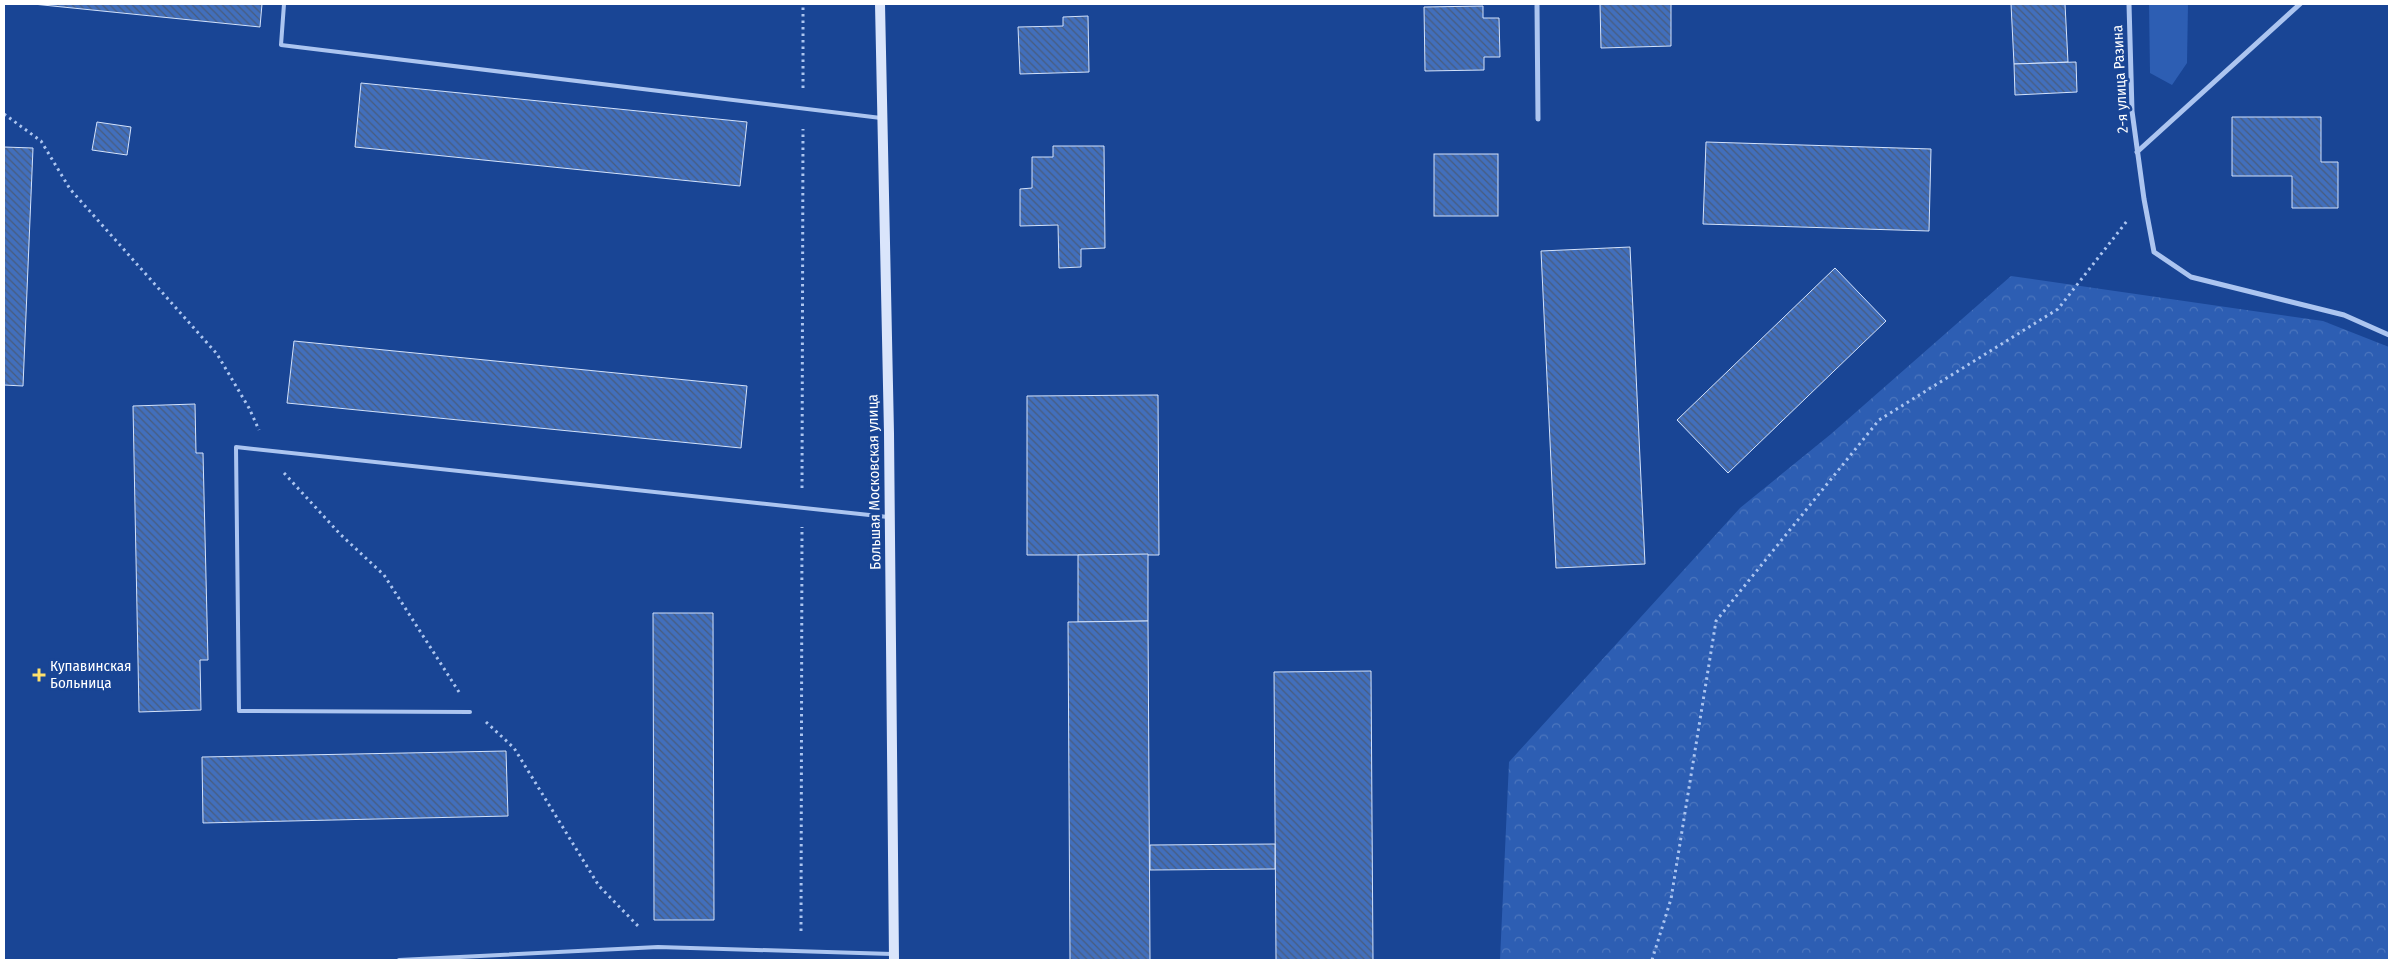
<svg xmlns="http://www.w3.org/2000/svg" width="2393" height="964" font-family="'Fira Sans Condensed',sans-serif">
  <style>
    .grass { fill: #2d5eb3 }
    .forest { fill: url(#forest-crowns) }
    .building { fill: url(#building-back-hatch); stroke: #d3e2fb }
    .lines { fill: none; stroke-linecap: round; stroke-linejoin: round }
    .path { stroke: #acc5f0; stroke-width: 3; stroke-dasharray: 2.5 4; stroke-linecap: butt }
    .lane { stroke: #acc5f0; stroke-width: 4 }
    .street { stroke: #acc5f0; stroke-width: 5 }
    .secondary { stroke: #dae5fb; stroke-width: 10 }
    .poi-dot { fill: #ffe06b; stroke: #194595; stroke-width: 2 }
    .labels { text-anchor: middle; dominant-baseline: central; stroke-width: 5; stroke-linejoin: round; paint-order: stroke }
    .street-label { font-size: 15px; fill: #fff; stroke: #194595 }
    .poi-label { font-size: 15px; fill: #fff; stroke: #194595; text-anchor: start }
  </style>
  <defs>
    <pattern id="forest-crowns" width="20" height="18" patternUnits="userSpaceOnUse" patternTransform="scale(1.25)"><rect width="20" height="18" fill="#2d5eb3"/><path d="M2 6a3 3 0 1 1 6 0M12 15a3 3 0 1 1 6 0" fill="none" stroke="#4c76be"/></pattern>
    <pattern id="building-back-hatch" width="6" height="6" patternUnits="userSpaceOnUse" patternTransform="scale(1.25)"><rect width="6" height="6" fill="#426fbc"/><path d="M-1 5l2 2M0 0l6 6M5-1l2 2" fill="none" stroke="#485c7e"/></pattern>
  </defs>
  <rect width="100%" height="100%" fill="#194595"/>
  <polygon class="grass" points="2149,4 2188,4 2187,63 2172,85 2150,73"/>
  <polygon class="forest" points="2011,276 2323,321 2389,347 2389,960 1500,960 1509,762 1740,508 1831,434"/>
  <g class="building">
    <polygon points="33,4 262,4 260,27"/>
    <polygon points="1600,4 1671,4 1671,46 1601,48"/>
    <polygon points="2011,4 2065,4 2068,62 2014,64"/>
    <polygon points="1483,6 1483,18 1499,18 1500,57 1484,57 1484,70 1425,71 1424,7"/>
    <polygon points="1088,16 1089,72 1020,74 1018,27 1063,26 1063,17"/>
    <polygon points="2076,62 2077,92 2015,95 2014,64"/>
    <polygon points="361,83 747,122 740,186 355,147"/>
    <polygon points="2232,117 2321,117 2321,162 2338,162 2338,208 2292,208 2292,176 2232,176"/>
    <polygon points="97,122 131,127 127,155 92,150"/>
    <polygon points="1706,142 1931,149 1929,231 1703,224"/>
    <polygon points="1053,146 1104,146 1105,248 1081,249 1081,267 1059,268 1058,225 1020,226 1020,189 1032,188 1032,157 1053,157"/>
    <polygon points="4,147 33,148 23,386 4,385"/>
    <rect x="1434" y="154" width="64" height="62"/>
    <polygon points="1630,247 1645,564 1556,568 1541,251"/>
    <polygon points="1835,268 1886,321 1728,473 1677,420"/>
    <polygon points="294,341 747,386 741,448 287,403"/>
    <polygon points="1158,395 1159,555 1027,555 1027,396"/>
    <polygon points="195,404 196,453 203,453 208,660 200,660 201,710 139,712 133,406"/>
    <polygon points="1148,554 1148,621 1078,622 1078,555"/>
    <polygon points="653,613 713,613 714,920 654,920"/>
    <polygon points="1148,621 1150,960 1070,960 1068,622"/>
    <polygon points="1371,671 1373,960 1276,960 1274,672"/>
    <polygon points="506,751 508,816 203,823 202,757"/>
    <polygon points="1275,844 1275,869 1150,870 1150,845"/>
  </g>
  <g class="lines">
    <g class="path">
      <polyline points="803,88 803,4"/>
      <polyline points="4,114 41,141 70,189 217,354 249,408 259,430"/>
      <polyline points="284,473 340,534 384,575 459,692"/>
      <polyline points="802,488 803,129"/>
      <polyline points="486,722 514,748 599,886 640,928"/>
      <polyline points="801,931 802,527"/>
      <polyline points="1652,960 1671,899 1716,621 1879,420 2058,309 2127,221"/>
    </g>
    <g class="lane">
      <polyline points="284,4 281,45 881,118"/>
      <polyline points="470,712 239,711 236,447 888,517"/>
      <polyline points="399,960 658,947 892,954"/>
    </g>
    <g class="street">
      <polyline points="1537,4 1538,119"/>
      <polyline points="2129,4 2132,111 2144,199 2154,252 2191,277 2344,315 2389,335"/>
      <polyline points="2137,152 2300,4"/>
    </g>
    <polyline class="secondary" points="880,4 889,433 894,960"/>
  </g>
  <path class="poi-dot" d="M36.5 667.5h5v5h5v5h-5v5h-5v-5h-5v-5h5z"/>
  <g class="labels">
    <g class="street-label">
      <text transform="translate(2120 79) rotate(-93)">2-я улица Разина</text>
      <text transform="translate(874 482) rotate(-91)">Большая Московская улица</text>
    </g>
    <g class="poi-label">
      <text x="50" y="666">Купавинская<tspan x="50" dy="17">Больница</tspan></text>
    </g>
  </g>
  <rect width="2393" height="964" fill="none" stroke="#ffffff" stroke-width="10"/>
</svg>
